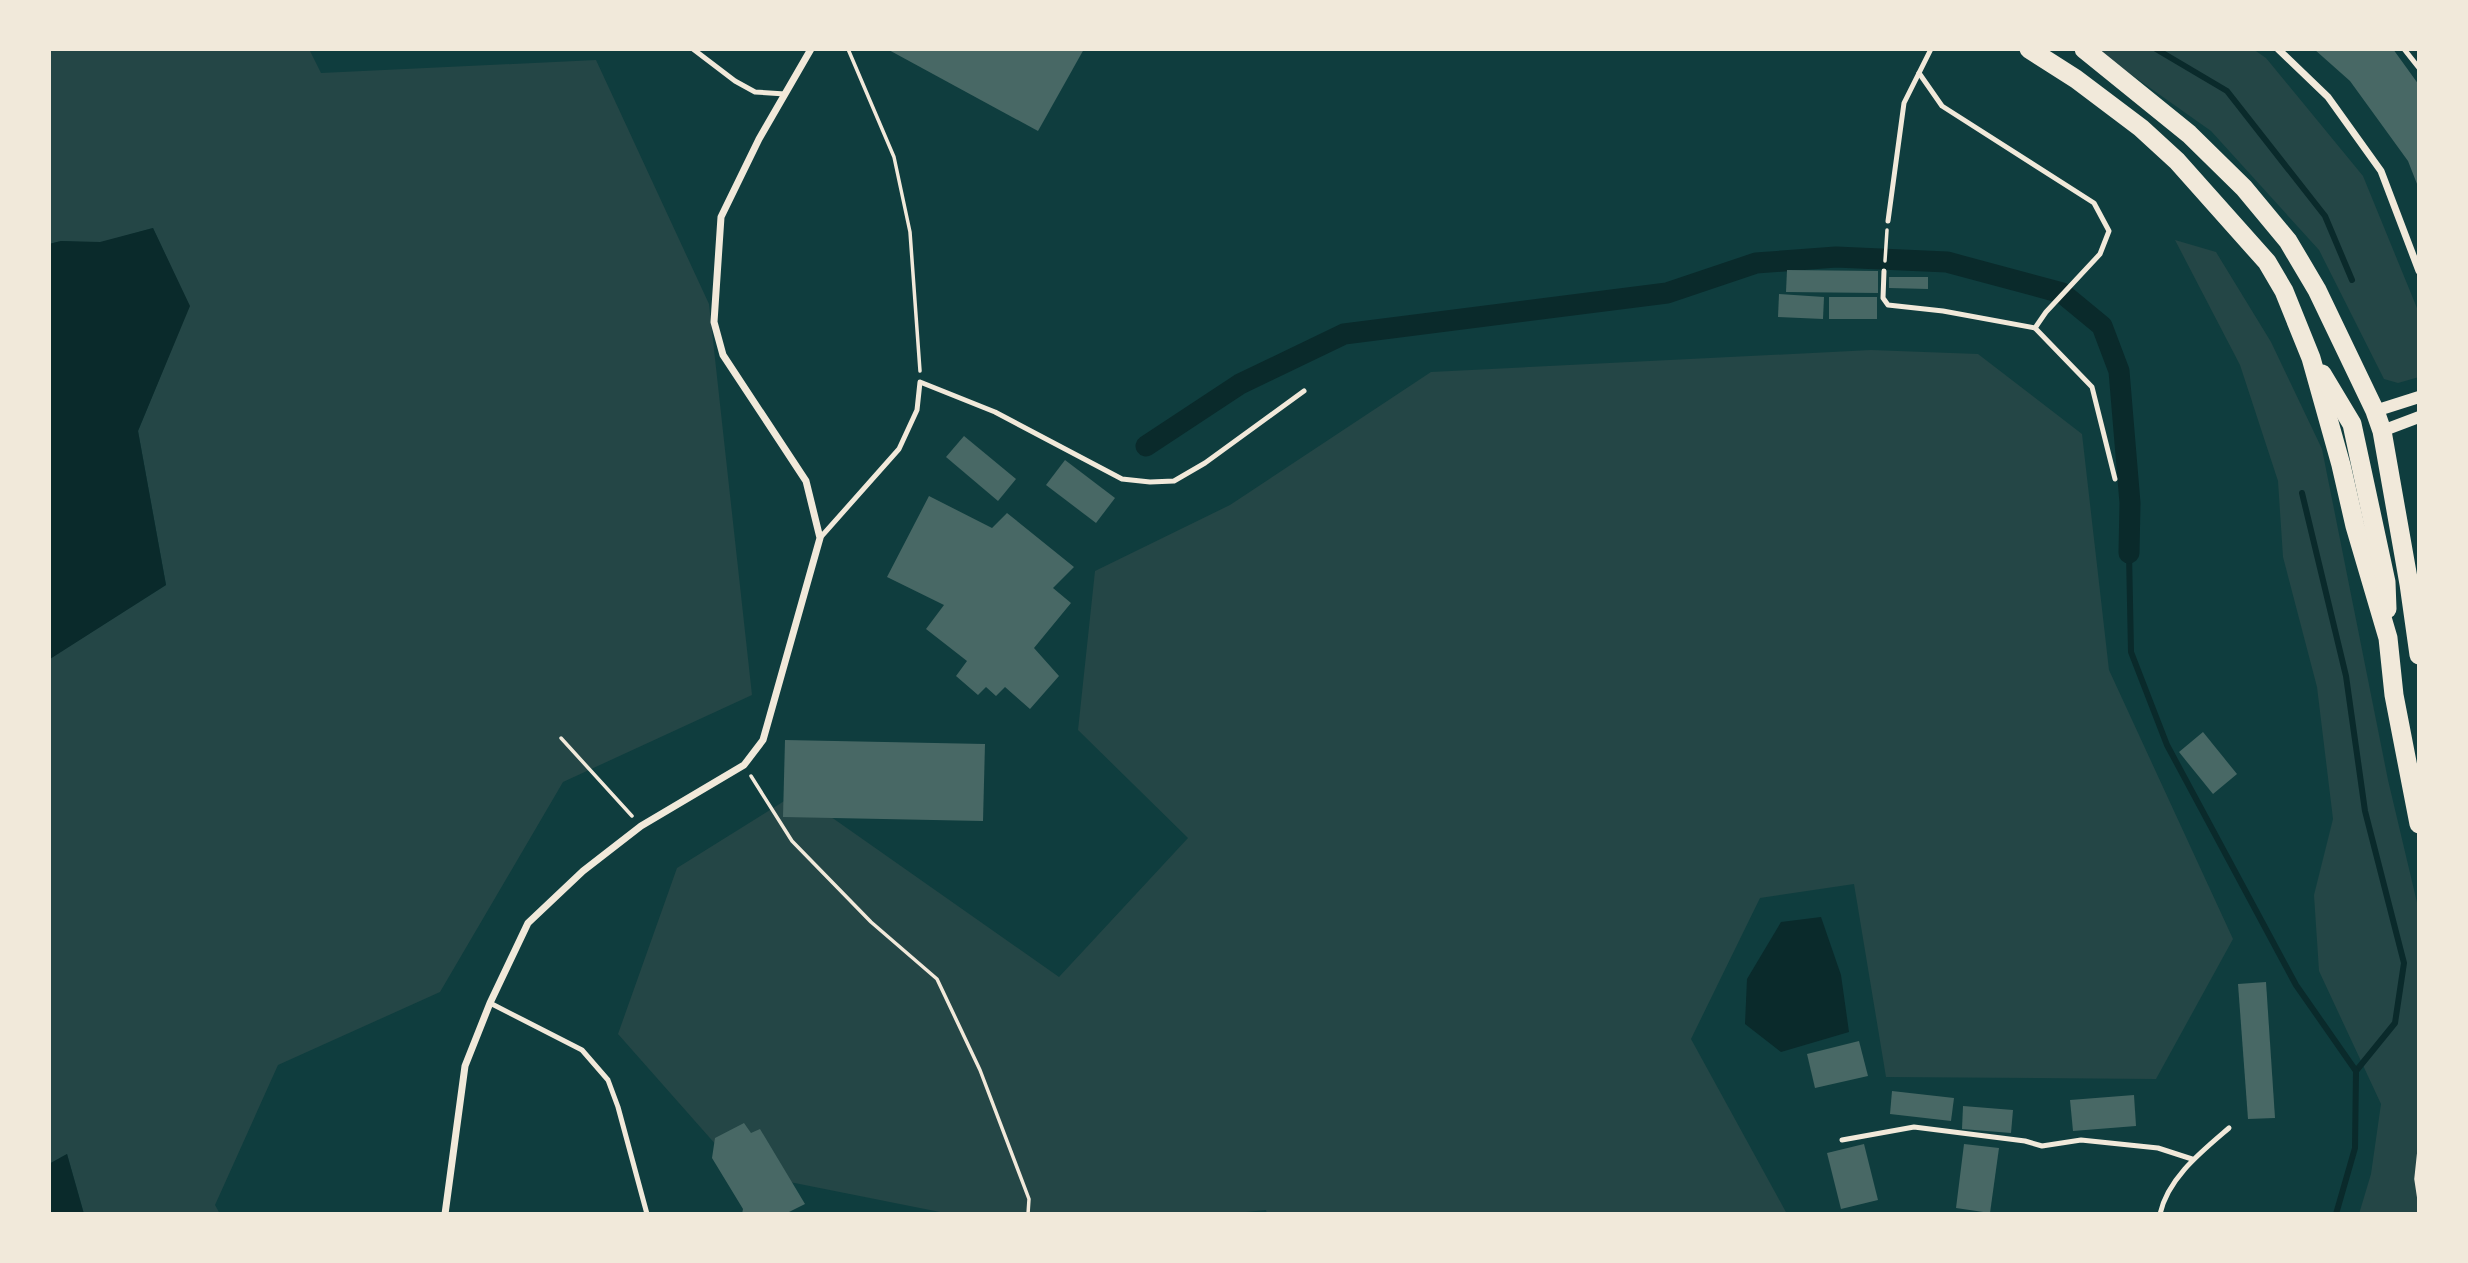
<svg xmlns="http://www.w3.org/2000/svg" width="2468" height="1263" font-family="'Asap Condensed',sans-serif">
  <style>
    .green { fill: #244646 }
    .water { fill: #0a2a2b }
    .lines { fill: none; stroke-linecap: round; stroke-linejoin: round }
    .stream { stroke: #0a2a2b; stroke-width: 6 }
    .canal { stroke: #0a2a2b; stroke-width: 21 }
    .building { fill: #486865 }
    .path { stroke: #f1e9da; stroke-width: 3.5 }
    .service { stroke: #f1e9da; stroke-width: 5 }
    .minor { stroke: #f1e9da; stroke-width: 7 }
    .tertiary { stroke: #f1e9da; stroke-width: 12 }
    .trunk { stroke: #f1e9da; stroke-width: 19 }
  </style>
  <rect width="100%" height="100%" fill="#0f3d3e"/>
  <g class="green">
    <polygon points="49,49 309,49 321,73 596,60 709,304 752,695 563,782 440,992 278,1065 215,1205 220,1214 84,1214 67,1154 49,1164 49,659 166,585 138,431 189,306 153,228 100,243 61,241 49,244"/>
    <polygon points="2095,49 2253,49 2266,58 2363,176 2419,313 2419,377 2398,383 2384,379 2319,250 2211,131"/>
    <polygon points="2175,240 2216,252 2271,342 2322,449 2388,780 2419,911 2419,1214 2359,1214 2371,1174 2381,1104 2319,971 2314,895 2333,819 2317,687 2283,557 2278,481 2240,365"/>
    <polygon points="1871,350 1978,354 2082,434 2109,670 2233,939 2156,1079 1886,1077 1854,884 1760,898 1691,1039 1787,1214 1267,1214 1266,1210 1227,1214 950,1214 740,1172 618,1034 677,868 797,793 1059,977 1188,838 1078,730 1095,571 1230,505 1431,372"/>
  </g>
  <g class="water">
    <polygon points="153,228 190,306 138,431 166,585 50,659 49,244 61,241 100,242"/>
    <polygon points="1821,917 1841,975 1849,1032 1781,1052 1745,1024 1747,979 1781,922"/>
    <polygon points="67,1154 84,1214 49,1214 49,1164"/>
  </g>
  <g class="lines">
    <g class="stream">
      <polyline points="2156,49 2227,91 2325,216 2352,280"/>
      <polyline points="2302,493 2346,676 2365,811 2404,963 2395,1023 2356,1071"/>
      <polyline points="2129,553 2131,652 2167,745 2296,985 2356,1071 2355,1148 2336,1214"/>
    </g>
    <polyline class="canal" points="1146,446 1240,384 1344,334 1667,293 1756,263 1836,257 1947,262 2062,293 2102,326 2119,371 2130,503 2129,553"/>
  </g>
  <g class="building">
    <polygon points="887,49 1084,49 1038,131"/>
    <polygon points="2314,49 2393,49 2419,85 2419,189 2408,161 2350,81"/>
    <polygon points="1787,270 1878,271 1878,293 1786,292"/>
    <polygon points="1889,277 1928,277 1928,289 1889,288"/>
    <polygon points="1779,294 1824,297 1823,319 1778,317"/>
    <rect x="1829" y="297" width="48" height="22"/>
    <polygon points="964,436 1016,479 998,501 946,457"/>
    <polygon points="1065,460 1115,498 1096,523 1046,485"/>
    <polygon points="929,496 992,528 1007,513 1074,567 1053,588 1071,603 1034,648 1059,676 1030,709 1005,687 996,696 986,687 978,695 956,676 967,661 926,629 944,605 887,577"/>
    <polygon points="2203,732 2237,774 2213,794 2179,752"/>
    <polygon points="785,740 985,744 983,821 783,817"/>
    <polygon points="2266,982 2275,1118 2248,1119 2238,984"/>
    <polygon points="1859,1041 1868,1076 1815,1088 1807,1054"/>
    <polygon points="1892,1091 1954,1098 1951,1121 1890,1114"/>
    <polygon points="2134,1095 2136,1126 2073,1131 2070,1100"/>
    <polygon points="1963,1106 2013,1110 2011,1133 1962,1129"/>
    <polygon points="744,1123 751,1133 760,1129 805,1204 785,1214 742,1214 743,1209 712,1158 715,1138"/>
    <polygon points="1864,1144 1878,1200 1841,1209 1827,1153"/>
    <polygon points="1964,1144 1999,1148 1990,1213 1956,1208"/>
  </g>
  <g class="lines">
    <g class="path">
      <polyline points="848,49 894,157 910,232 920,371"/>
      <polyline points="1885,261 1887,230"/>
      <polyline points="561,738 632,816"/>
      <polyline points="751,776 792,841 871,922 937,979 980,1070 1029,1199 1028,1214"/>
      <polyline points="2419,1151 2416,1179 2419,1199"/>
    </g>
    <g class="service">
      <polyline points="693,49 735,81 755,92 785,94"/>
      <polyline points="2404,49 2419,68"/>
      <polyline points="1919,73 1942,106 2094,203 2109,231 2100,254 2046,312 2035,328"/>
      <polyline points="1888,221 1904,103 1931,49"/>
      <polyline points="1884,271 1883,298 1888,305 1943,311 2035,328 2092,387 2115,479"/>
      <polyline points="820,538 899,449 917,410 920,382 995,412 1122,479 1150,482 1174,481 1205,463 1304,391"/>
      <polyline points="490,1003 582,1050 608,1080 618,1107 647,1214"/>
      <polyline points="1842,1140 1914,1127 2025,1141 2042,1146 2081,1140 2158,1148 2192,1159"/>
      <path d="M2160,1214C2168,1178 2201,1152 2229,1128"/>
    </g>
    <g class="minor">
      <polyline points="2278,49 2328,97 2381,171 2419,271"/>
      <polyline points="445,1214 465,1066 490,1003 528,923 583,871 641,826 744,765 763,740 820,538 806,481 723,355 714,322 721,217 759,139 811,49"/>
    </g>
    <g class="tertiary">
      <polyline points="2375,411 2419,397"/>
      <polyline points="2382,431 2419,417"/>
    </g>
    <g class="trunk">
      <polyline points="2029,49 2076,79 2141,128 2177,161 2267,262 2284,291 2311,358 2341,465 2355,526 2388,638 2394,695 2419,824"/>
      <polyline points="2084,49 2189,134 2244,188 2288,241 2317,290 2375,411 2382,431 2409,584 2419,655"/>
      <polyline points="2322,374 2352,424 2386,582 2387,609"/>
    </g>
  </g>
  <rect width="2468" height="1263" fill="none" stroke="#f1e9da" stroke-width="102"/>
</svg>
